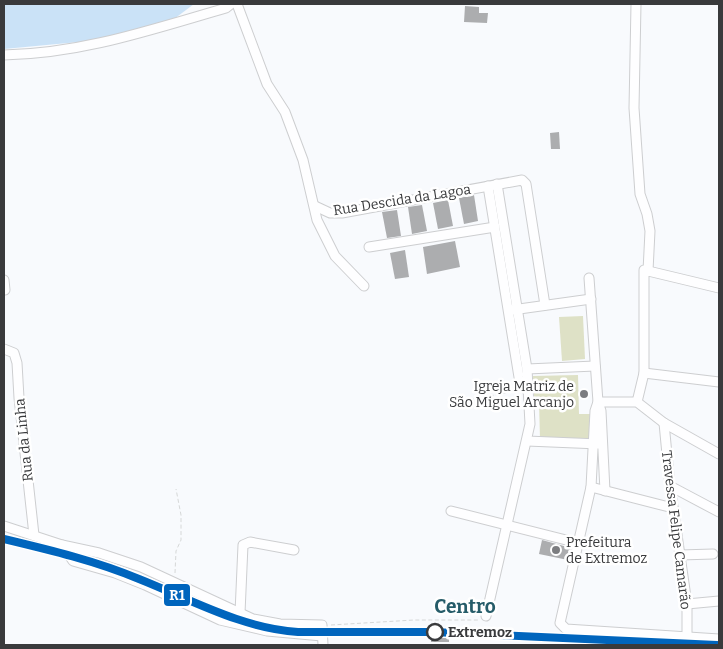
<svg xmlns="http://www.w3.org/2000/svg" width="723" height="649" font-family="Bitter,serif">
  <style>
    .green { fill: #dee1c6 }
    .water { fill: #cae2f7 }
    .building { fill: #acadaf }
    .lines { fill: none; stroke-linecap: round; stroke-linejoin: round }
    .minor-casing { stroke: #cdced0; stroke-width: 11 }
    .path { stroke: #d6d8d8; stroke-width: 1; stroke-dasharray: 4 2.5; stroke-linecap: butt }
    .minor { stroke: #fefeff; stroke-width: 9 }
    .rail-1-casing { stroke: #fff; stroke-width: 11 }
    .rail-1 { stroke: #0065bd; stroke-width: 8 }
    .poi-dot { fill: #7c7d80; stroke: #fff; stroke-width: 2 }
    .stop-dot { fill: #fff; stroke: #393a3c; stroke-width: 2.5 }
    .labels { text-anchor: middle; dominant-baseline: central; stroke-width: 5; stroke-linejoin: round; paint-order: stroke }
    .street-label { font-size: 14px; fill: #393a3c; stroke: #fff }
    .poi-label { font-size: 14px; fill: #393a3c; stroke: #fff; text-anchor: end }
    .stop-label { font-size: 14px; font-weight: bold; fill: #393a3c; stroke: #fff; text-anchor: start }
    .district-label { font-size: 19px; font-weight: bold; fill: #265c69; stroke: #fff }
    .line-badge { stroke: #fff; stroke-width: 2 }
    .badge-label { font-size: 14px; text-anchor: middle; font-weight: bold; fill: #fff }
  </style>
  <rect width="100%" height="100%" fill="#f8fafd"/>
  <g class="green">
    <polygon points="583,316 585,359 562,361 559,317"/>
    <polygon points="578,375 579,414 591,414 592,438 540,439 539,401 534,401 533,376"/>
  </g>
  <polygon class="water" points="4,4 194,4 174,19 146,28 89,41 4,49"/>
  <g class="building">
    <polygon points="465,6 479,7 479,13 488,13 487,23 464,22"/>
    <polygon points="559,132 560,149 551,149 550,133"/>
    <polygon points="474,195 478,221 464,224 459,198"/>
    <polygon points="448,200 453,226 438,229 433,203"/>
    <polygon points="422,205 427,231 412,234 408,207"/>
    <polygon points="397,210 401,236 387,238 382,212"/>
    <polygon points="455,241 460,267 427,274 423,247"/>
    <polygon points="405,250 409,277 395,279 390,253"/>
    <polygon points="542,540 571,548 568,560 539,554"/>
    <rect x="431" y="636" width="18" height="6"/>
  </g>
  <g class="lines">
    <defs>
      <g id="minor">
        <polyline points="237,4 267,84 285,112 303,160 317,220 335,256 364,286"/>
        <polyline points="636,4 634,108 640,194 647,214 650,231 648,271"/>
        <path d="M4,55C81,54 153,29 226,8L231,4"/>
        <polyline points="488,186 519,377 521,385 527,390"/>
        <polyline points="315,206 330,213 342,213 522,180 526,184 545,305"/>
        <polyline points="369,247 495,227"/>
        <polyline points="589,278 598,402 595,411 591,487 560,623 566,629 719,639"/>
        <polyline points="4,280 5,290"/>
        <polyline points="512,310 591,299"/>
        <polyline points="4,349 14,353 17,363 19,398 34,535"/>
        <polyline points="527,369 595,366"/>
        <polyline points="644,373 719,382"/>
        <polyline points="637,402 644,373 644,270 719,288"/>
        <polyline points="664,423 670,486 687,604 687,645"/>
        <polyline points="527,441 599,444"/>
        <polyline points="670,486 719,512"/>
        <polyline points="591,487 673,508"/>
        <polyline points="605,491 601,411 598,402 637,402 664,423 719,454"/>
        <polyline points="451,511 578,543"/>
        <polyline points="4,526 62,545 73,561 115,573 145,585 220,620 267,631 322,636"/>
        <polyline points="62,545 99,553 141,567 253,619 280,624 322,625 323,645"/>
        <polyline points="680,555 713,554"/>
        <polyline points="687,604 719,601"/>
        <polyline points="240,613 243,545 250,542 294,550"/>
        <polyline points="486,616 530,424 527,369 497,184"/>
      </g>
    </defs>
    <use href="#minor" class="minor-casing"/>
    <g class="path">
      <polyline points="464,401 516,391"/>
      <polyline points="175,573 176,551 181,540 181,515 176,489"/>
      <polyline points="331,625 414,620 479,620"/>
    </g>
    <use href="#minor" class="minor"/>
    <defs>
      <path id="rail-1" d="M4,539C50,550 96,561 139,579C192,600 241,628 298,632H433L717,645"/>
    </defs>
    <use href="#rail-1" class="rail-1-casing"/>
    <use href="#rail-1" class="rail-1"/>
  </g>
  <g class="poi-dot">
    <circle cx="584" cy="394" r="5"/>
    <circle cx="556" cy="550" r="5"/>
  </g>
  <circle class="stop-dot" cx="435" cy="632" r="8"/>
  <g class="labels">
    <g class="street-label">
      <text transform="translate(402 200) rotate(-9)">Rua Descida da Lagoa</text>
      <text transform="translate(24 440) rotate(-96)">Rua da Linha</text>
      <text transform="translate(676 530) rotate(83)">Travessa Felipe Camarão</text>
    </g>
    <g class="poi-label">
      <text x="574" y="386">Igreja Matriz de<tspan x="574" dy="16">São Miguel Arcanjo</tspan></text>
      <text x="566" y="542" text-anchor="start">Prefeitura<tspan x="566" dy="16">de Extremoz</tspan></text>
    </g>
    <g class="stop-label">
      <text x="448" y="632">Extremoz</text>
    </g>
    <g class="district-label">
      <text x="465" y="606">Centro</text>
    </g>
  </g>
  <rect class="line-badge" x="163" y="583" width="28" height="24" rx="5" fill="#0065bd"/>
  <g class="badge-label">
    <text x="177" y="600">R1</text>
  </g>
  <rect width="723" height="649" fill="none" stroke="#393a3c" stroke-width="10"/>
</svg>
